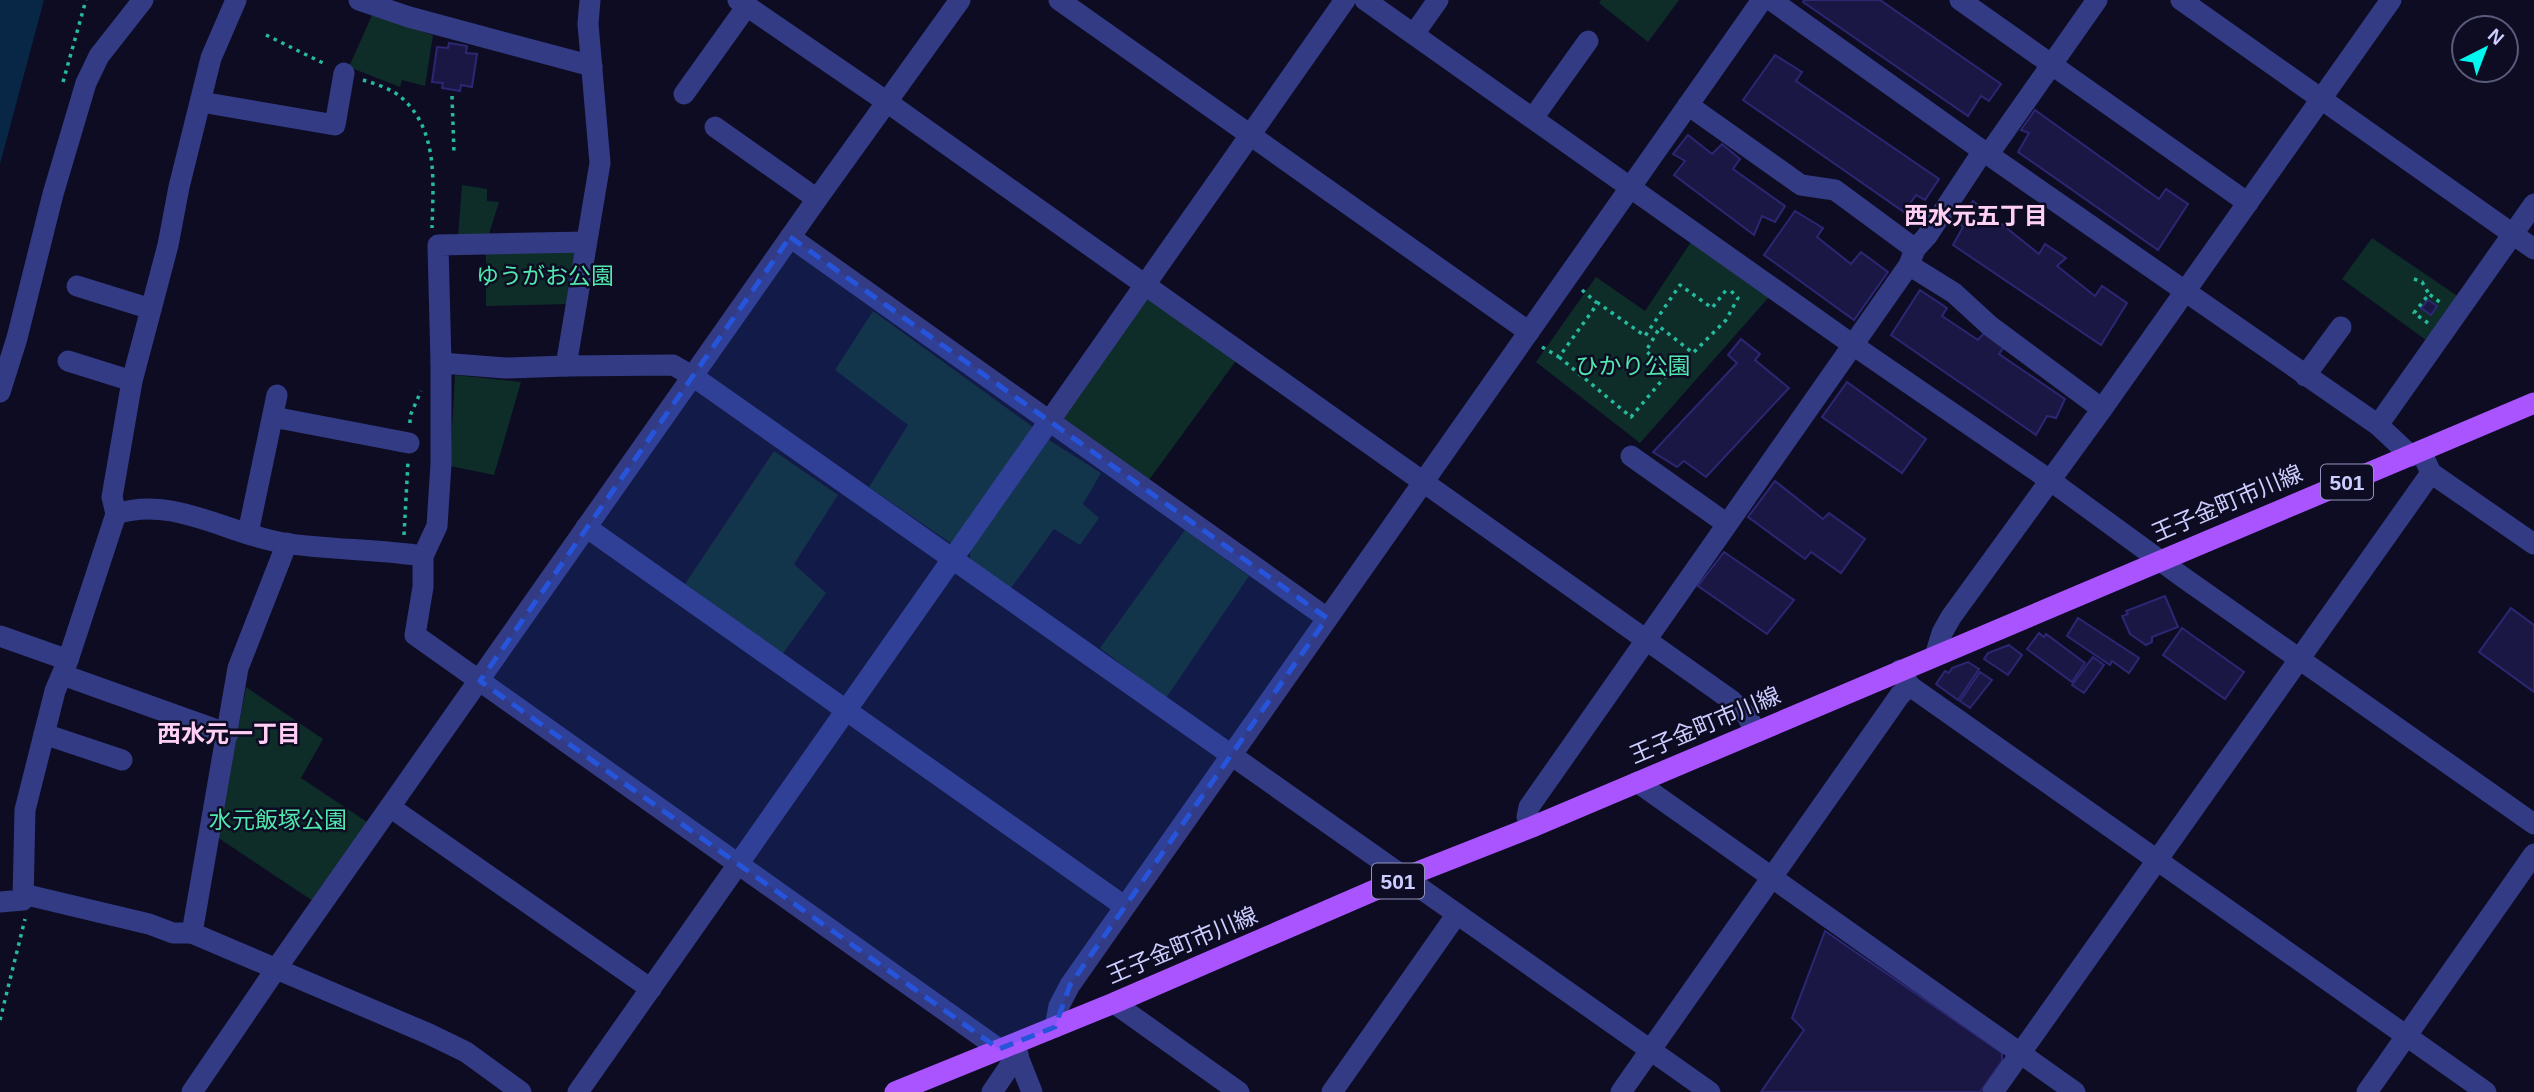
<svg xmlns="http://www.w3.org/2000/svg" width="2534" height="1092" font-family="Arial,'Noto Sans JP',sans-serif">
  <style>
    .green { fill: #0e2d28 }
    .water { fill: #082646 }
    .building { fill: #1a1745; stroke: #2c2773; stroke-width: 2 }
    .lines { fill: none; stroke-linecap: round; stroke-linejoin: round }
    .path { stroke: #25bb9f; stroke-width: 3.5; stroke-dasharray: 3.5 5; stroke-linecap: butt }
    .minor { stroke: #333b85; stroke-width: 21 }
    .major { stroke: #a954ff; stroke-width: 21 }
    .marked { fill: #2654da; fill-opacity: 0.2; stroke: #2654da; stroke-width: 5; stroke-dasharray: 14 9; stroke-linejoin: round }
    .labels { text-anchor: middle; dominant-baseline: central; stroke-width: 5; stroke-linejoin: round; paint-order: stroke }
    .shield { fill: #0d0c23; stroke: #9394bd; stroke-width: 2 }
    .shield-label { font-size: 21px; font-weight: bold; fill: #cdceff }
    .park-label { font-size: 23px; fill: #51e8ae; stroke: #0d0c23 }
    .street-label { font-size: 23px; fill: #cdceff; stroke: #0d0c23 }
    .neighbourhood-label { font-size: 24px; font-weight: bold; fill: #ffcff4; stroke: #0d0c23 }
  </style>
  <rect width="100%" height="100%" fill="#0d0c23"/>
  <g class="green">
    <polygon points="1601,0 1679,0 1648,42 1599,3"/>
    <polygon points="372,15 433,35 425,86 402,80 400,87 349,67"/>
    <polygon points="462,185 487,189 487,201 499,202 488,237 458,237"/>
    <polygon points="2372,238 2459,297 2426,340 2342,279"/>
    <polygon points="1691,242 1769,297 1640,443 1536,362 1596,277 1645,311"/>
    <polygon points="486,247 579,247 571,304 486,306"/>
    <polygon points="1145,292 1238,358 1146,484 1058,420"/>
    <polygon points="873,311 1037,430 952,544 869,487 908,425 835,370"/>
    <polygon points="455,375 521,382 494,475 450,466"/>
    <polygon points="1049,440 1101,473 1083,504 1099,518 1080,545 1054,529 1011,588 970,560 970,547"/>
    <polygon points="774,451 838,495 794,564 826,593 782,655 685,584"/>
    <polygon points="1185,530 1249,576 1166,698 1100,648"/>
    <polygon points="246,687 323,739 301,778 367,822 313,901 217,837"/>
  </g>
  <polygon class="water" points="0,0 44,0 0,164"/>
  <g class="building">
    <polygon points="1804,0 1880,0 2001,84 1989,101 1981,96 1968,116 1803,2"/>
    <polygon points="449,43 467,46 466,53 477,54 472,87 461,85 460,91 442,88 443,83 432,82 437,47 448,48"/>
    <polygon points="1775,55 1802,72 1796,81 1939,179 1925,200 1916,195 1904,212 1743,100"/>
    <polygon points="2035,110 2159,199 2166,189 2188,204 2158,250 2018,152 2029,133 2021,130"/>
    <polygon points="1688,135 1712,154 1722,144 1740,159 1733,169 1785,206 1775,222 1762,216 1754,235 1674,175 1685,161 1673,154"/>
    <polygon points="1973,201 2039,254 2045,244 2066,258 2057,266 2095,296 2102,286 2127,303 2101,345 1953,245 1963,227 1957,221"/>
    <polygon points="1795,211 1823,228 1817,237 1851,264 1861,252 1888,272 1854,320 1764,255"/>
    <polygon points="1920,290 1947,308 1942,316 1978,340 1985,332 2004,347 1999,354 2065,399 2056,418 2047,416 2036,435 1891,335"/>
    <polygon points="2428,300 2437,306 2431,315 2421,308"/>
    <polygon points="1741,339 1760,354 1755,360 1789,388 1706,477 1684,461 1677,467 1653,452 1737,363 1728,355"/>
    <polygon points="1847,382 1926,439 1902,473 1822,417"/>
    <polygon points="1775,481 1823,519 1829,513 1865,539 1841,573 1811,552 1805,559 1748,517"/>
    <polygon points="1724,552 1794,600 1767,634 1698,586"/>
    <polygon points="2165,596 2178,627 2152,637 2152,642 2146,645 2130,634 2122,616 2128,614 2126,611"/>
    <polygon points="2511,608 2534,625 2534,692 2479,652"/>
    <polygon points="2078,618 2139,658 2129,673 2112,661 2110,665 2067,636"/>
    <polygon points="2182,628 2244,672 2225,699 2163,655"/>
    <polygon points="2039,633 2044,637 2046,634 2085,663 2072,682 2027,649"/>
    <polygon points="2009,645 2022,655 2008,675 1984,659 1988,653"/>
    <polygon points="2093,657 2104,665 2084,693 2072,685"/>
    <polygon points="1968,662 1979,669 1958,700 1936,684 1945,671 1949,673 1952,668"/>
    <polygon points="1980,672 1992,680 1970,708 1960,701"/>
    <polygon points="1825,931 2002,1053 2002,1061 1980,1092 1761,1092 1804,1030 1792,1018"/>
  </g>
  <g class="lines">
    <g class="path">
      <polyline points="266,35 327,65"/>
      <path d="M363,80C376,84 393,89 403,99C439,132 433,185 432,228"/>
      <polyline points="63,82 86,0"/>
      <polyline points="452,96 454,153"/>
      <polyline points="2414,279 2422,282 2429,294"/>
      <polyline points="1582,290 1597,303"/>
      <polyline points="2428,323 2414,313 2429,294 2441,303"/>
      <polyline points="1542,347 1559,357 1598,303 1645,336 1680,285 1712,308 1727,289"/>
      <polyline points="1559,357 1631,417 1669,372 1646,351 1660,327 1693,353 1726,320 1738,298 1728,288"/>
      <polyline points="410,423 410,416 421,391"/>
      <polyline points="404,535 408,462"/>
      <polyline points="0,1020 25,919"/>
    </g>
    <g class="minor">
      <polyline points="359,0 409,17 592,66"/>
      <polyline points="590,0 588,24 600,163 566,366 673,365 694,377 1710,1092"/>
      <polyline points="738,0 887,102 1731,700 1747,716 1756,732"/>
      <polyline points="1059,0 1529,332"/>
      <polyline points="1365,0 1853,345 2051,481 2184,578 2534,824"/>
      <polyline points="1771,0 1983,151 2378,425 2411,456"/>
      <polyline points="1960,0 2248,203"/>
      <polyline points="2181,0 2534,249"/>
      <polyline points="1414,34 1438,0"/>
      <polyline points="684,94 747,6"/>
      <polyline points="201,102 335,125 344,73"/>
      <polyline points="1688,105 1801,185 1835,190 1915,249"/>
      <polyline points="1533,118 1588,41"/>
      <polyline points="715,127 817,199"/>
      <polyline points="1988,155 2097,0"/>
      <polyline points="790,237 1327,618"/>
      <polyline points="1909,265 1954,293 1990,326 2102,409"/>
      <polyline points="77,286 151,309"/>
      <polyline points="68,361 132,381"/>
      <polyline points="441,363 441,464 437,526 423,556 423,587 415,635 999,1049"/>
      <polyline points="566,366 505,368 441,363 438,245 586,242"/>
      <polyline points="2305,376 2341,327"/>
      <polyline points="0,392 17,338 53,194 86,83 99,56 143,0"/>
      <polyline points="273,417 409,443"/>
      <polyline points="2378,425 2534,204"/>
      <polyline points="1631,456 1727,524"/>
      <polyline points="2431,473 2534,544"/>
      <path d="M116,514C172,495 228,534 283,543C329,550 377,549 423,556"/>
      <polyline points="586,527 1124,906"/>
      <polyline points="248,533 277,395"/>
      <polyline points="287,543 238,668 192,933 429,1034 466,1052 521,1092"/>
      <polyline points="0,636 68,660"/>
      <polyline points="1935,656 1942,633 1951,617 2102,409 2391,0"/>
      <polyline points="1900,670 1910,686 2486,1092"/>
      <polyline points="63,675 228,734"/>
      <polyline points="44,734 122,760"/>
      <polyline points="1637,782 2075,1092"/>
      <polyline points="390,807 651,989"/>
      <polyline points="1532,827 1527,817 1529,807 1909,265 1915,249 1927,236 1983,151"/>
      <polyline points="23,894 149,924 173,933 192,933"/>
      <polyline points="0,902 23,900 25,810 55,691 68,660 116,514 112,497 132,381 168,245 179,187 211,58 236,0"/>
      <polyline points="1114,1003 1239,1092"/>
      <polyline points="1055,1027 1059,1006 1070,985 1762,0"/>
      <polyline points="1013,1044 1032,1092"/>
      <polyline points="192,1092 276,969 817,199 960,0"/>
      <polyline points="578,1092 1345,0"/>
      <polyline points="992,1092 1018,1054"/>
      <polyline points="1332,1092 1457,914"/>
      <polyline points="1621,1092 1900,695 1910,686"/>
      <polyline points="1993,1092 2431,473 2421,451"/>
      <polyline points="2367,1092 2534,854"/>
    </g>
    <polyline class="major" points="895,1092 1114,1003 1405,877 1532,827 2534,403"/>
  </g>
  <path class="marked" d="M790,237L1327,618L1070,985L1055,1027L999,1049L480,681Z"/>
  <g class="labels">
    <g class="shield">
      <rect x="2321" y="464.5" width="52" height="35" rx="5"/>
      <rect x="1372" y="863.5" width="52" height="35" rx="5"/>
    </g>
    <g class="shield-label">
      <text x="2347" y="482">501</text>
      <text x="1398" y="881">501</text>
    </g>
    <g class="park-label">
      <text x="545" y="276">ゆうがお公園</text>
      <text x="1633" y="366">ひかり公園</text>
      <text x="278" y="820">水元飯塚公園</text>
    </g>
    <g class="street-label">
      <text transform="translate(2227 503) rotate(-23)">王子金町市川線</text>
      <text transform="translate(1705 725) rotate(-23)">王子金町市川線</text>
      <text transform="translate(1182 945) rotate(-23)">王子金町市川線</text>
    </g>
    <g class="neighbourhood-label">
      <text x="1976" y="215">西水元五丁目</text>
      <text x="229" y="733">西水元一丁目</text>
    </g>
  </g>
  <g transform="translate(2485 49) rotate(42)"><circle r="33" fill="#0d0c23" stroke="#5a5a7b" stroke-width="2"/>
  <path d="M0-5L12 26L0 18L-12 26Z" fill="#00f8f1"/>
  <text y="-10" font-size="19" font-weight="bold" text-anchor="middle" fill="#cdceff">N</text>
  </g>
</svg>
